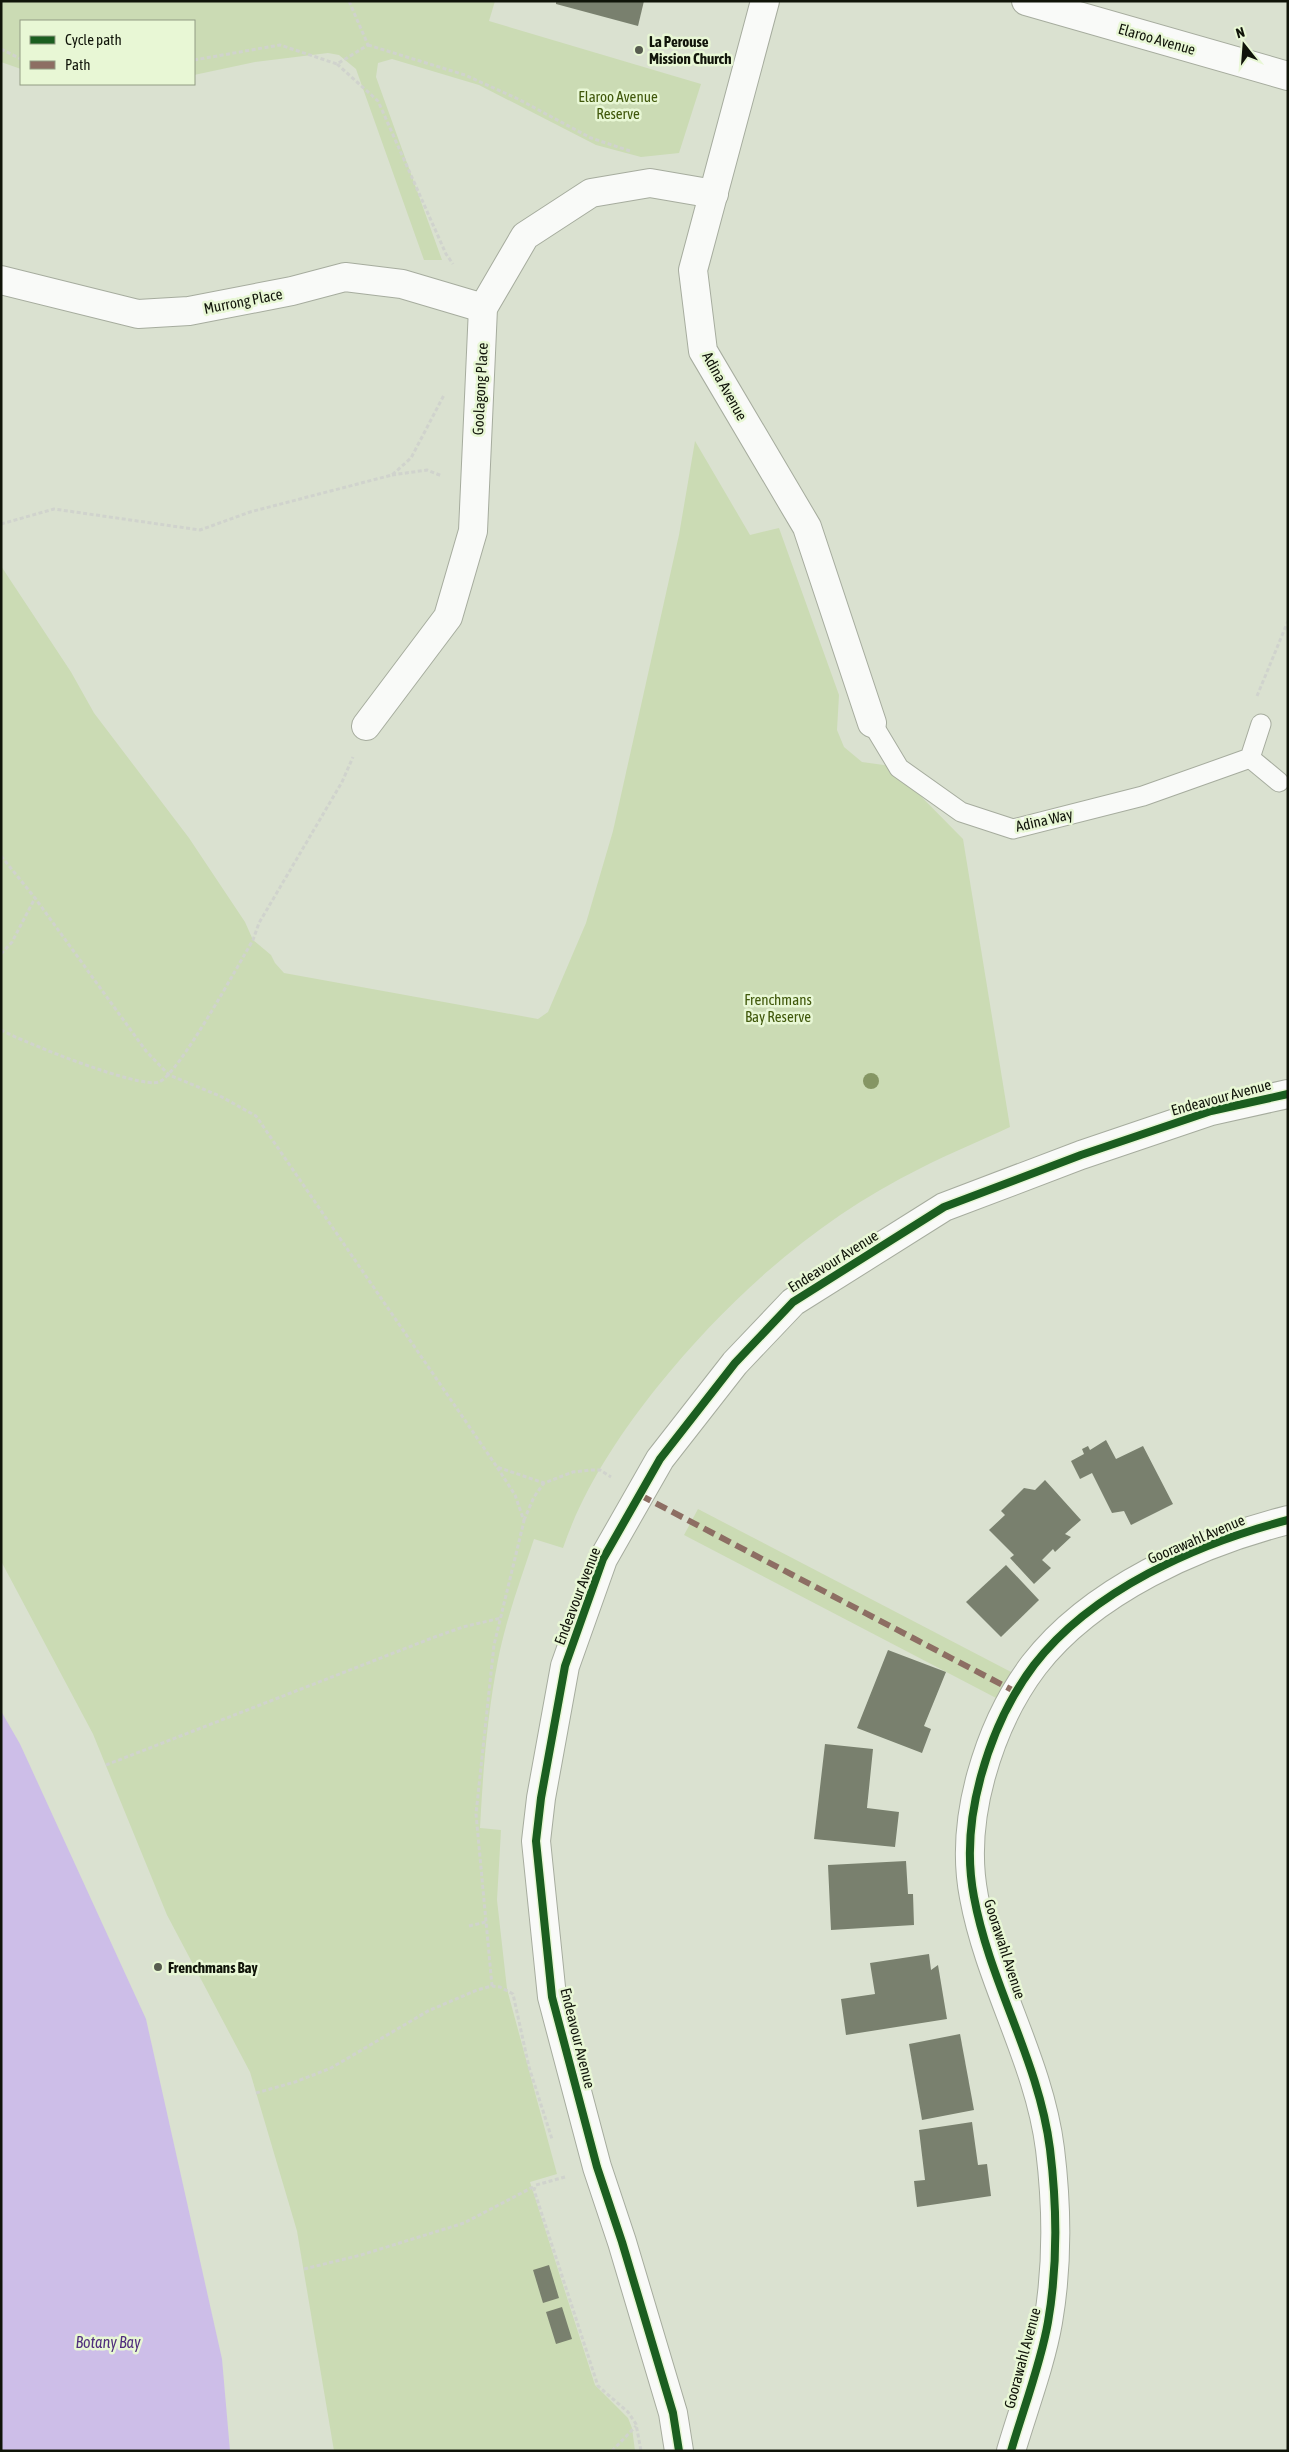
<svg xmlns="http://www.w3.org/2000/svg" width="1289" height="2452" font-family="'Asap Condensed',sans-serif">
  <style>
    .green { fill: #cbdbb4 }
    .water { fill: #cdbee8 }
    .building { fill: #79806e }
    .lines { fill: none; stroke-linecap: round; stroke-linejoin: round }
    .lane-casing { stroke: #a6ac9e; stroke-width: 21 }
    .street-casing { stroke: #a6ac9e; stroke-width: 30 }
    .path { stroke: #d0d3cd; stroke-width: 3; stroke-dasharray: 4 2.5; stroke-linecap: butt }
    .lane { stroke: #f9faf8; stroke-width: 19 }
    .street { stroke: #f9faf8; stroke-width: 28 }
    .quiet { stroke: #8d6e63; stroke-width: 6; stroke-dasharray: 12 6; stroke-linecap: butt }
    .cycleway-casing { stroke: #e8f7d5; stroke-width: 11 }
    .cycleway { stroke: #1b5e20; stroke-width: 8 }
    .tree { fill: #859664 }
    .poi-dot { fill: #575c4f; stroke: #e8f7d5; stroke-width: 2 }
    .labels { text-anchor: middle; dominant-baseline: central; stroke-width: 5; stroke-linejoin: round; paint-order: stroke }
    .street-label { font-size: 15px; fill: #101409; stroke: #e8f7d5 }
    .poi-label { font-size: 15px; font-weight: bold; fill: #101409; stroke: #e8f7d5; text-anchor: start }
    .park-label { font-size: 15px; fill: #40580b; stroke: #e8f7d5 }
    .water-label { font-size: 16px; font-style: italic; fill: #502e7c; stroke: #e8f7d5 }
  </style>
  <rect width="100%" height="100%" fill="#dae1d0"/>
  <g class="green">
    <polygon points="1,1 495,1 489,21 701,84 679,153 641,157 596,145 479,85 392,59 378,63 376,77 442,260 424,260 356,69 339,55 328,53 255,62 194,75 194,21 21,21 21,69 1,62"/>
    <path d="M695,441L750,535L779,528L839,695L837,730L844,747L862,762L891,766L963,839L1010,1127C980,1141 950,1153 921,1168C817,1219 730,1297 658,1386C619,1435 583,1489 563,1548L534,1539C521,1579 506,1619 498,1660C487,1715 483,1772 480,1828L501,1830L497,1900L507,1989L557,2174L530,2182L595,2385L628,2418L632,2428L635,2451H334L297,2231L250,2072L167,1915L93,1734L1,1561V566L71,672L94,713L189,838L245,922L253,940L271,955L275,963L284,973L538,1019L548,1012L586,923L613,831L679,535Z"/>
    <polygon points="698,1509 1013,1673 998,1699 684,1535"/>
  </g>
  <polygon class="water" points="1,1711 20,1744 146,2019 222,2359 230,2451 1,2451"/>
  <g class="building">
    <polygon points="556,1 644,1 638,26 556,4"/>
    <polygon points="1106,1440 1116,1459 1143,1446 1173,1504 1131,1525 1124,1511 1112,1513 1092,1473 1080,1479 1071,1461 1084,1454 1082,1449 1088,1446 1090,1450"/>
    <polygon points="1045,1480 1081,1520 1065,1534 1071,1537 1055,1552 1053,1549 1042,1560 1051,1568 1034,1584 1010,1558 1014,1555 989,1530 1005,1515 1001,1511 1024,1488 1035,1490"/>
    <polygon points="1006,1565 1039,1600 1001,1637 966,1602"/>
    <polygon points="888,1650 946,1672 924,1726 931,1729 922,1753 857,1728"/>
    <polygon points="825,1744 873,1749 867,1808 899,1812 895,1847 814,1839"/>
    <polygon points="906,1861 908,1894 913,1894 914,1925 831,1930 828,1865"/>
    <polygon points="929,1954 931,1970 938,1965 947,2019 846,2035 841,1999 875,1994 870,1963"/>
    <polygon points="960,2034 974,2110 922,2120 909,2044"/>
    <polygon points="972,2122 978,2165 987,2164 991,2196 917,2207 914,2181 925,2180 919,2130"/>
    <polygon points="549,2265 559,2298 543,2303 533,2270"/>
    <polygon points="562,2307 572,2339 556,2344 546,2312"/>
  </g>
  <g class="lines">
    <defs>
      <g id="lane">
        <polyline points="872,723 899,768 961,812 1013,829 1143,796 1250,758 1261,724"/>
        <polyline points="1250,758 1279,782"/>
      </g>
      <g id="street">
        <polyline points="765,1 693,270 703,351 807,527 872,723"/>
        <polyline points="1026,1 1288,76"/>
        <polyline points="1,280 138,314 189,311 292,291 345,277 402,284 483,308"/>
        <polyline points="366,726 448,617 473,531 483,308 525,236 591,193 650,183 714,194"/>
        <polyline points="679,2451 673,2413 622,2242 597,2167 552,1997 536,1841 541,1798 565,1666 603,1559 660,1459 735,1363 793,1302 944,1207 1081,1155 1211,1111 1288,1094"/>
        <path d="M1011,2451C1023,2410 1041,2363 1048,2322C1058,2264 1057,2206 1050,2149C1039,2061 990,1984 974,1897C966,1856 970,1816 981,1776C992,1736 1009,1698 1034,1665C1092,1590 1198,1543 1288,1520"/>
      </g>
    </defs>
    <use href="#lane" class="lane-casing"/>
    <use href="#street" class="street-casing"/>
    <g class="path">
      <polyline points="368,45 465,75 518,99 591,138 630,151"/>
      <polyline points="1,49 21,59"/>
      <polyline points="194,60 280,45 337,64 368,45 349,1"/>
      <polyline points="337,64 378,101 446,254 453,264"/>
      <polyline points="392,475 427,470 442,476"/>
      <polyline points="1,524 54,509 200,530 250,512 392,475 411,458 444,395"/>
      <polyline points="1257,696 1288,621"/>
      <polyline points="1,856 35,898 146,1051 169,1075 220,1096 256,1116 497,1467 544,1483 573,1472 591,1470 600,1470 611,1477"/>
      <polyline points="1,954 12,942 35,898"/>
      <path d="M1,1030C23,1042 139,1089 159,1082C179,1074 238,965 253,940L259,923L342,782L353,757"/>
      <polyline points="524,1520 534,1497 544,1483"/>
      <polyline points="106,1765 432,1638 463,1627 501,1618"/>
      <polyline points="469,1926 486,1922"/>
      <polyline points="492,1986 476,1814 494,1645 524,1521 515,1495 497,1467"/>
      <polyline points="256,2093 295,2082 331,2068 428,2011 477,1990 492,1986 500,1987 513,1994 529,2067 552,2139"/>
      <polyline points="565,2177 536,2185 534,2190 598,2386 628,2412 636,2424 641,2451"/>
      <polyline points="304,2269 361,2255 464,2223 533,2187"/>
      <polyline points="612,2451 636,2426"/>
    </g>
    <use href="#lane" class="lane"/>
    <use href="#street" class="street"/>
    <polyline class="quiet" points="640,1495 1016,1692"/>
    <defs>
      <g id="cycleway">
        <polyline points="679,2451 673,2413 622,2242 597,2167 552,1997 536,1841 541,1798 565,1666 603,1559 660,1459 735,1363 793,1302 944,1207 1081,1155 1211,1111 1288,1094"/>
        <path d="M1011,2451C1023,2410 1041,2363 1048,2322C1058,2264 1057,2206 1050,2149C1039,2061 990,1984 974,1897C966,1856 970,1816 981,1776C992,1736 1009,1698 1034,1665C1092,1590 1198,1543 1288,1520"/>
      </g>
    </defs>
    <use href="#cycleway" class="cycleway-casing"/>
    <use href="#cycleway" class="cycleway"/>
  </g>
  <circle class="tree" cx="871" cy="1081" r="8"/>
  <g class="poi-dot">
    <circle cx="639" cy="50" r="5"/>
    <circle cx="158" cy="1967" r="5"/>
  </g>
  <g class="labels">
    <g class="street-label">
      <text transform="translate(1157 39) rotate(16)">Elaroo Avenue</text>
      <text transform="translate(243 301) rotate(-11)">Murrong Place</text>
      <text transform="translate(725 386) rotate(61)">Adina Avenue</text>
      <text transform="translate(480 389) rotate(-87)">Goolagong Place</text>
      <text transform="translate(1044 820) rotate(-13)">Adina Way</text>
      <text transform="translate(1221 1097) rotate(-15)">Endeavour Avenue</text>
      <text transform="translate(833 1261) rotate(-32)">Endeavour Avenue</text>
      <text transform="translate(1196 1539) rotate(-23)">Goorawahl Avenue</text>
      <text transform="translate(577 1596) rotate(-69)">Endeavour Avenue</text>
      <text transform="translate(1005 1949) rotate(72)">Goorawahl Avenue</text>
      <text transform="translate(578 2038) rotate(76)">Endeavour Avenue</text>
      <text transform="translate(1022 2358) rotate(-75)">Goorawahl Avenue</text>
    </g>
    <g class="poi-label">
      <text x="649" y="41">La Perouse<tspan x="649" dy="17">Mission Church</tspan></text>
      <text x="168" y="1967">Frenchmans Bay</text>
    </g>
    <g class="park-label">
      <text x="618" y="96">Elaroo Avenue<tspan x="618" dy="17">Reserve</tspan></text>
      <text x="778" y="999">Frenchmans<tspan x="778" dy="17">Bay Reserve</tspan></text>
    </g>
    <g class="water-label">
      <text x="108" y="2342">Botany Bay</text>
    </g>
  </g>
  <rect width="1289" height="2452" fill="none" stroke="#101409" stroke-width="5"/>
  <rect x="20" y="20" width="175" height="65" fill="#e8f7d5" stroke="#929c83"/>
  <rect x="30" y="36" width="25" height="8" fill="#1b5e20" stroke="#929c83"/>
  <text x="65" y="45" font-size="15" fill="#101409">Cycle path</text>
  <rect x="30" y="61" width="25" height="8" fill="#8d6e63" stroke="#929c83"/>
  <text x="65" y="70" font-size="15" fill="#101409">Path</text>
  <g transform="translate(1244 45) rotate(343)" stroke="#e8f7d5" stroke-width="4" paint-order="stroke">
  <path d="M0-4L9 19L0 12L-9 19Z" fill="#101409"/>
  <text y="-8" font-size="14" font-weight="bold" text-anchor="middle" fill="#101409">N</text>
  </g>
</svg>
